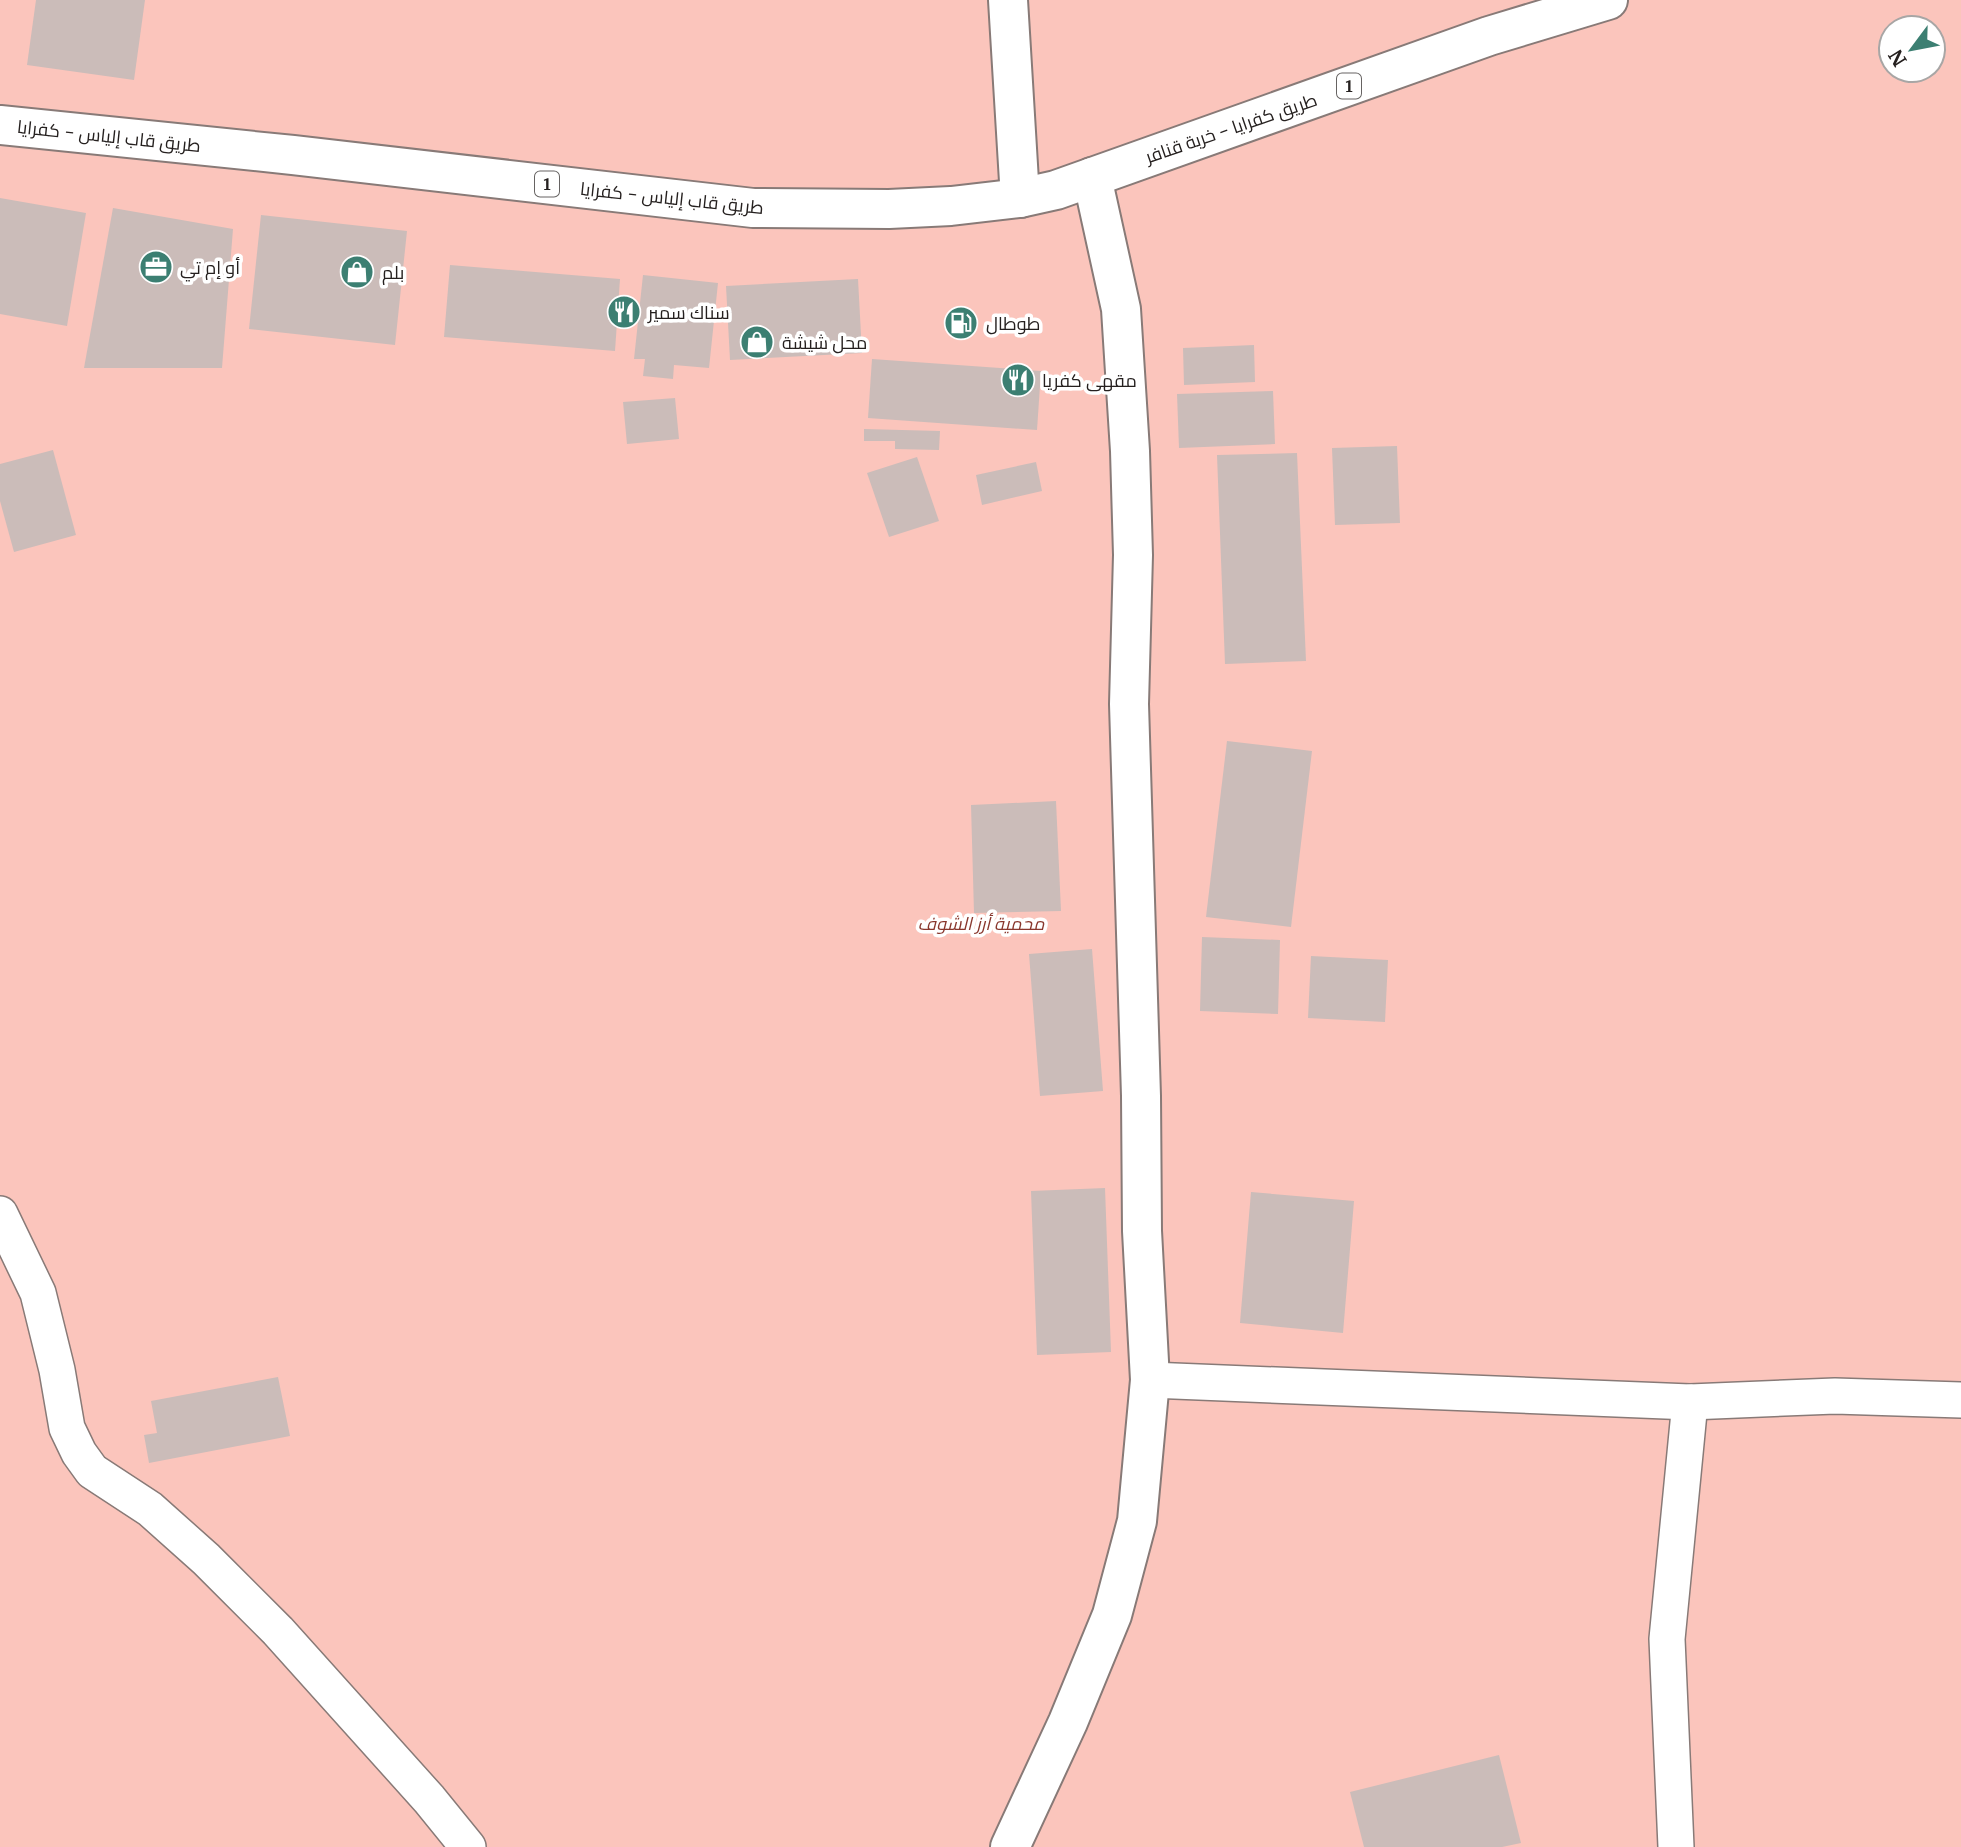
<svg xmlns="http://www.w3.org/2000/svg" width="1961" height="1847" font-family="Merriweather,Cairo,serif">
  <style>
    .green { fill: #fbc5bc; fill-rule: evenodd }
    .building { fill: #cbbcb9 }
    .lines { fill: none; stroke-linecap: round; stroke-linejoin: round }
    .minor-casing { stroke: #887a77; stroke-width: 38 }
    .secondary-casing { stroke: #887a77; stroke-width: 42 }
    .primary-casing { stroke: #887a77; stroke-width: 42 }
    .minor { stroke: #fff; stroke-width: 35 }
    .secondary { stroke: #fff; stroke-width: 38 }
    .primary { stroke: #fff; stroke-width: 38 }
    .labels { text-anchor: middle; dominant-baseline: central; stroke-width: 7; stroke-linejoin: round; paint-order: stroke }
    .shield { fill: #fff; stroke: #666362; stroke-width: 2 }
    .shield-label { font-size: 16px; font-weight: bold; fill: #25201f }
    .street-label { font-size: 18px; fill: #25201f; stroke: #fff }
    .poi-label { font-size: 18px; fill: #25201f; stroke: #fff; text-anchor: start }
    .park-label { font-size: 18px; font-style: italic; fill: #89372d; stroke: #fff }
  </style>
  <rect width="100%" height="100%" fill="#fdedea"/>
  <path class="green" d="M0,0H1961V1847H0ZM1891,28H1933V70H1891Z"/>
  <g class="building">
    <polygon points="36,0 145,0 134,80 27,65"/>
    <polygon points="0,198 86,213 67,326 0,314"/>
    <polygon points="113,208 233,229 222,368 84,368"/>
    <polygon points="261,215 407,231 395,345 249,329"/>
    <polygon points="450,265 620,279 615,351 444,337"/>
    <polygon points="643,275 718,283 709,368 674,365 673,379 643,376 645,359 634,359"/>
    <polygon points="858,279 862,353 730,360 726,286"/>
    <polygon points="1254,345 1255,382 1184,385 1183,348"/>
    <polygon points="872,359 1041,371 1037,430 868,418"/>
    <polygon points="1273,391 1275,444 1179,448 1177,394"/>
    <polygon points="675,398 679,439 627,444 623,402"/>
    <polygon points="864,429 940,431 939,450 895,449 895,441 864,441"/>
    <polygon points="1397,446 1400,523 1335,525 1332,448"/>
    <polygon points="53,450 76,535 14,552 0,501 0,464"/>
    <polygon points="1297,453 1306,661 1225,664 1217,455"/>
    <polygon points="917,457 939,521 889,537 867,473"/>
    <polygon points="1036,462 1042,491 982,505 976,475"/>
    <polygon points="1227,741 1312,751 1291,927 1206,917"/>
    <polygon points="1056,801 1061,911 974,913 971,805"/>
    <polygon points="1202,937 1280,940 1278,1014 1200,1011"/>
    <polygon points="1092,949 1103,1091 1040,1096 1029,954"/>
    <polygon points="1311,956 1388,960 1385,1022 1308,1018"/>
    <polygon points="1105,1188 1111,1352 1037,1355 1031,1191"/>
    <polygon points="1251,1192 1354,1201 1343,1333 1240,1323"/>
    <polygon points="278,1377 290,1436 149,1463 144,1435 157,1433 151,1401"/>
    <polygon points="1499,1755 1521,1843 1502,1847 1364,1847 1350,1792"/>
  </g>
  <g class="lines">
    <defs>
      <g id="minor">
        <polyline points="0,1214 38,1293 57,1370 67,1428 79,1453 92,1471 150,1509 206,1559 278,1631 429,1799 468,1847"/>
        <polyline points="1150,1380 1690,1402 1835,1396 1961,1400"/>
        <polyline points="1676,1847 1667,1639 1690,1402"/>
      </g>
      <g id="secondary">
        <polyline points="1008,0 1020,198"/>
        <polyline points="1010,1847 1068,1722 1112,1615 1137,1521 1150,1380 1142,1231 1141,1096 1129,704 1133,555 1130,451 1121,309 1092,177"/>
      </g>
      <polyline id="primary" points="0,125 293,155 753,208 889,209 951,206 1020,198 1056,190 1489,36 1608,0"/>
    </defs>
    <use href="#minor" class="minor-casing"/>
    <use href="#secondary" class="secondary-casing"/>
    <use href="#primary" class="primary-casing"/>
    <use href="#minor" class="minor"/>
    <use href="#secondary" class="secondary"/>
    <use href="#primary" class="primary"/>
  </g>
  <defs>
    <symbol id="office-disc" viewBox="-11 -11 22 22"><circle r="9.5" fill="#3c7f72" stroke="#fff"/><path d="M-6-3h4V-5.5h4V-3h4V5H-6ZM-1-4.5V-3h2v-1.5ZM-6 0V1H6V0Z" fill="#fff"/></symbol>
    <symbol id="shop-disc" viewBox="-11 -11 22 22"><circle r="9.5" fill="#3c7f72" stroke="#fff"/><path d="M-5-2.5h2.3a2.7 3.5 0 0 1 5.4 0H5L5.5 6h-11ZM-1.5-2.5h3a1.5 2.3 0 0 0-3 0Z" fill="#fff"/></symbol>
    <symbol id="restaurant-disc" viewBox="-11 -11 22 22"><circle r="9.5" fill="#3c7f72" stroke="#fff"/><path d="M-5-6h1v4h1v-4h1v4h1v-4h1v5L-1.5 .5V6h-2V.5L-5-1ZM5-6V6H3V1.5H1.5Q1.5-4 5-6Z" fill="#fff"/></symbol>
    <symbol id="fuel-disc" viewBox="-11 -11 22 22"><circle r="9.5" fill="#3c7f72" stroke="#fff"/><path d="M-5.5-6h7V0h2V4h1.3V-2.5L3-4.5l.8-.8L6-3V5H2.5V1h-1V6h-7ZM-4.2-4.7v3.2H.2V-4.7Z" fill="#fff"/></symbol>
  </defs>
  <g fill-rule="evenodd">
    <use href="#office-disc" x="137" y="248" width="38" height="38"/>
    <use href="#shop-disc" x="338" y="253" width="38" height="38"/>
    <use href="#restaurant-disc" x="605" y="293" width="38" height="38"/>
    <use href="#fuel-disc" x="942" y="304" width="38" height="38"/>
    <use href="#shop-disc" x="738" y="323" width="38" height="38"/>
    <use href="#restaurant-disc" x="999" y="361" width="38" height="38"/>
  </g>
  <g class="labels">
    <g class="shield">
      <rect x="1337" y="73.5" width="24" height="25" rx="5"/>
      <rect x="535" y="171.5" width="24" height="25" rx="5"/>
    </g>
    <g class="shield-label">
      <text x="1349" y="86">1</text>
      <text x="547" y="184">1</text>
    </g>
    <g class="street-label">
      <text transform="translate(1231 128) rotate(-19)">طريق كفرايا - خربة قنافر</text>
      <text transform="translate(109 136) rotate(6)">طريق قاب إلياس - كفرايا</text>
      <text transform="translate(672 198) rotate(6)">طريق قاب إلياس - كفرايا</text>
    </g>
    <g class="poi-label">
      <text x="180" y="267">أو إم تي</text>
      <text x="382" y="272">بلم</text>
      <text x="648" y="312">سناك سمير</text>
      <text x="986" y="323">طوطال</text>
      <text x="782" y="342">محل شيشة</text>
      <text x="1042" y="380">مقهى كفريا</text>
    </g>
    <g class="park-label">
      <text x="981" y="923">محمية أرز الشوف</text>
    </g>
  </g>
  <g transform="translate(1912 49) rotate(238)"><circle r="33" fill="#ffffff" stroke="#a8a6a5" stroke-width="2"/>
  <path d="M0-5L12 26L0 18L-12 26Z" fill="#3c7f72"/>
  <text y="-10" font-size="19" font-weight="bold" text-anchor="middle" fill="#25201f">N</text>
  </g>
</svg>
